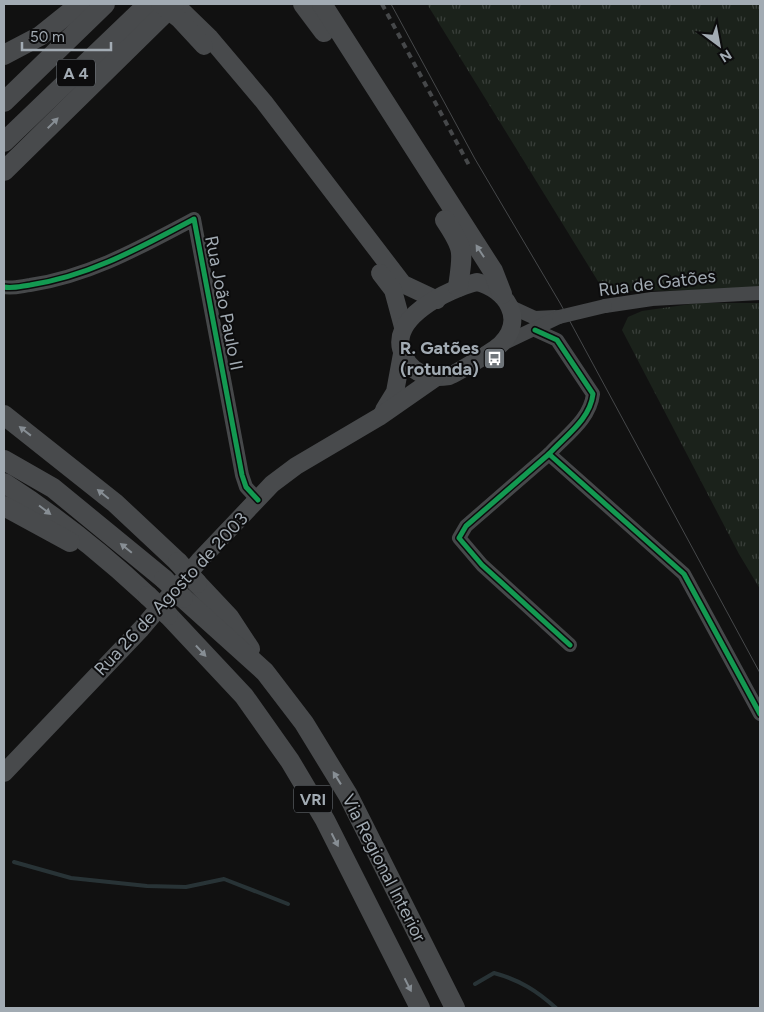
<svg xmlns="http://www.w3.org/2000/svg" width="764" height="1012" font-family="Figtree,sans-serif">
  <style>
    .grass { fill: url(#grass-tufts) }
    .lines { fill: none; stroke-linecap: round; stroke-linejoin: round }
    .stream { stroke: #283336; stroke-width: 4 }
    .minor { stroke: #46484a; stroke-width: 14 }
    .major { stroke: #484a4c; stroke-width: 18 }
    .highway { stroke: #484a4c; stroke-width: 20 }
    .tram { stroke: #46484a; stroke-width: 1 }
    .rail { stroke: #46484a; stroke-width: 4; stroke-dasharray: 6 5; stroke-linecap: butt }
    .minor-bridge { stroke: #46484a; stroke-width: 14 }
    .major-bridge { stroke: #484a4c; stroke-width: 18 }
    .highway-bridge { stroke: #484a4c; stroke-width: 20 }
    .cycleway-casing { stroke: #0c0c0d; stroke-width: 8 }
    .cycleway { stroke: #139951; stroke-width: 5 }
    .oneway { fill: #878e94 }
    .labels { text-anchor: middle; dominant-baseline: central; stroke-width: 4; stroke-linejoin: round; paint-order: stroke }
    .shield { fill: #0c0c0d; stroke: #757b81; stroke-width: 1 }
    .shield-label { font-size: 16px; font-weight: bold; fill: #a2abb3 }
    .street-label { font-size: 18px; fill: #a2abb3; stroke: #0c0c0d }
    .poi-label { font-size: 18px; font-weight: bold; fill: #a2abb3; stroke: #0c0c0d; text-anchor: end }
  </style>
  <defs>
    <pattern id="grass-tufts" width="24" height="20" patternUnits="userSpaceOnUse" patternTransform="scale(1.25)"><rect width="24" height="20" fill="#1b221b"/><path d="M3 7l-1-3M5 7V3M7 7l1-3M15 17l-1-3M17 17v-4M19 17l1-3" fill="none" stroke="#393f3a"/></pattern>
  </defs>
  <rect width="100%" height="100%" fill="#111"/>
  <g class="grass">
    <polygon points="427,4 760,4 760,290 604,291"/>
    <polygon points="698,303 760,303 760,589 739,554 622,330 628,317 642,311"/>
  </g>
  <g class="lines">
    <g class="stream">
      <polyline points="14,862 71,878 147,886 186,887 224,879 288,904"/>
      <path d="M475,984L494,973C520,980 537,991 556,1008"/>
    </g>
    <g class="minor">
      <path d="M4,287C12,289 22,286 30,285C90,276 141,247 194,219L242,475L246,487L258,500"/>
      <polyline points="509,306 535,318 555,317"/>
      <polyline points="605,306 652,299 760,293"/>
      <path d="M535,330L557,340L593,394C590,420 565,436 549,454L684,574L760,714"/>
      <polyline points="500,345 559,317"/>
      <polyline points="549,454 466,526 459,538 482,565 570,645"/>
    </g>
    <g class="major">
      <polyline points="175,4 210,38 264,102 403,284 437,300"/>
      <polyline points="380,273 393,290 403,327"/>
      <path d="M477,282C506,289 526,319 501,344C495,350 457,373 449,376C443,377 436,378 430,376C418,374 409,367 404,356C384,319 449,289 477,282Z"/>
      <polyline points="384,410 395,392 402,354"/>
      <polyline points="4,773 141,629 199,561 272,484 296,466 379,417 435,378"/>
    </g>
    <g class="highway">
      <polyline points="303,4 324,32"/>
      <polyline points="322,4 493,271 502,294"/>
      <polyline points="4,55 40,36 80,4"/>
      <polyline points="4,102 105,4"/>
      <polyline points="4,142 148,4"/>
      <polyline points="4,171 174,4"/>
      <path d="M445,220C465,250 463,252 458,287"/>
      <polyline points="4,415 115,503 178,562"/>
      <polyline points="4,460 53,488 164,579"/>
      <path d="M4,483C57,517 102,553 148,596"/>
      <polyline points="4,506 70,542"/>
      <polyline points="197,583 229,617 250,649"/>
      <polyline points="183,598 265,672 304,723 348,795 455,1008"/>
      <polyline points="168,615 244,696 290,761 325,820 420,1008"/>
    </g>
    <polyline class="tram" points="391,4 475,159 560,303 760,673"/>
    <polyline class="rail" points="382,4 470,167"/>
    <polyline class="minor-bridge" points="559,317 605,306"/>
    <polyline class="major-bridge" points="160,4 179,19 204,46"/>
    <g class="highway-bridge">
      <polyline points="178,562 197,583"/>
      <polyline points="164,579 183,598"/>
      <polyline points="148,596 168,615"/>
    </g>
    <defs>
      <g id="cycleway">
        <path d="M4,287C12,289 22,286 30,285C90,276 141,247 194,219L242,475L246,487L258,500"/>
        <path d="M535,330L557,340L593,394C590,420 565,436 549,454L684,574L760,714"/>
        <polyline points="549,454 466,526 459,538 482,565 570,645"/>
      </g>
    </defs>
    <use href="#cycleway" class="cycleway-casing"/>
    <use href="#cycleway" class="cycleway"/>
  </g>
  <defs><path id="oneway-solid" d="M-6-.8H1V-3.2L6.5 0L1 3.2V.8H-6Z" transform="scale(1.25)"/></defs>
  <g class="oneway">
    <use href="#oneway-solid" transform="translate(53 123) rotate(-45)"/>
    <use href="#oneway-solid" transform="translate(480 251) rotate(-123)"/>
    <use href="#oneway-solid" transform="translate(25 431) rotate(-142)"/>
    <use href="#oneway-solid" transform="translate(103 494) rotate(-141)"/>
    <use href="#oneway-solid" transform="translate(45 510) rotate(37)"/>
    <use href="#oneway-solid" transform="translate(126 548) rotate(-141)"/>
    <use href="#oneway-solid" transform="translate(201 651) rotate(47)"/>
    <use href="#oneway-solid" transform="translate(337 778) rotate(-122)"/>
    <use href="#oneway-solid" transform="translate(335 840) rotate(63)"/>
    <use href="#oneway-solid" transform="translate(408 985) rotate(63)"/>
  </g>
  <defs>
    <symbol id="bus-square" viewBox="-11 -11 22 22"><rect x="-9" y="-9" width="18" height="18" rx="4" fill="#6f757a" stroke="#0c0c0d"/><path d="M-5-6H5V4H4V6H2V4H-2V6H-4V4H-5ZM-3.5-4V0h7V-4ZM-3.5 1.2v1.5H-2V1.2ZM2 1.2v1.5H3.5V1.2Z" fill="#fff"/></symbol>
  </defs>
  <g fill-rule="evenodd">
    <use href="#bus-square" x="482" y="346" width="25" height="25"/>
  </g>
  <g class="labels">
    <g class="shield">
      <rect x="57" y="59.5" width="38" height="27" rx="4"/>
      <rect x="294" y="785.5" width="38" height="27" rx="4"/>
    </g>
    <g class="shield-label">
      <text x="76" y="73">A 4</text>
      <text x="313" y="799">VRI</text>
    </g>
    <g class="street-label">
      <text transform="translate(657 283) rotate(-7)">Rua de Gatões</text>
      <text transform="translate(224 303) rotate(79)">Rua João Paulo II</text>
      <text transform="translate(171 594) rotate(-47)">Rua 26 de Agosto de 2003</text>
      <text transform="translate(384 868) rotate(63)">Via Regional Interior</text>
    </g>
    <g class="poi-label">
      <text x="479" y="348">R. Gatões<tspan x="479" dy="21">(rotunda)</tspan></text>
    </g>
  </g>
  <rect width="764" height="1012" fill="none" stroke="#a2abb3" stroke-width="10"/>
  <g transform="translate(719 45) rotate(148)" stroke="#0c0c0d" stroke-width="4" paint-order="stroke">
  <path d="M0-4L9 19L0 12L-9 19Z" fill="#a2abb3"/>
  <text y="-8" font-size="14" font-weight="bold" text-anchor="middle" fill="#a2abb3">N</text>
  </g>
  <path d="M22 42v8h89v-8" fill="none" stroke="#a2abb3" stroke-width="2.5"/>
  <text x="30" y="42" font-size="15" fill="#a2abb3" stroke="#0c0c0d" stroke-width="4" paint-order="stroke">50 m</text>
</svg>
